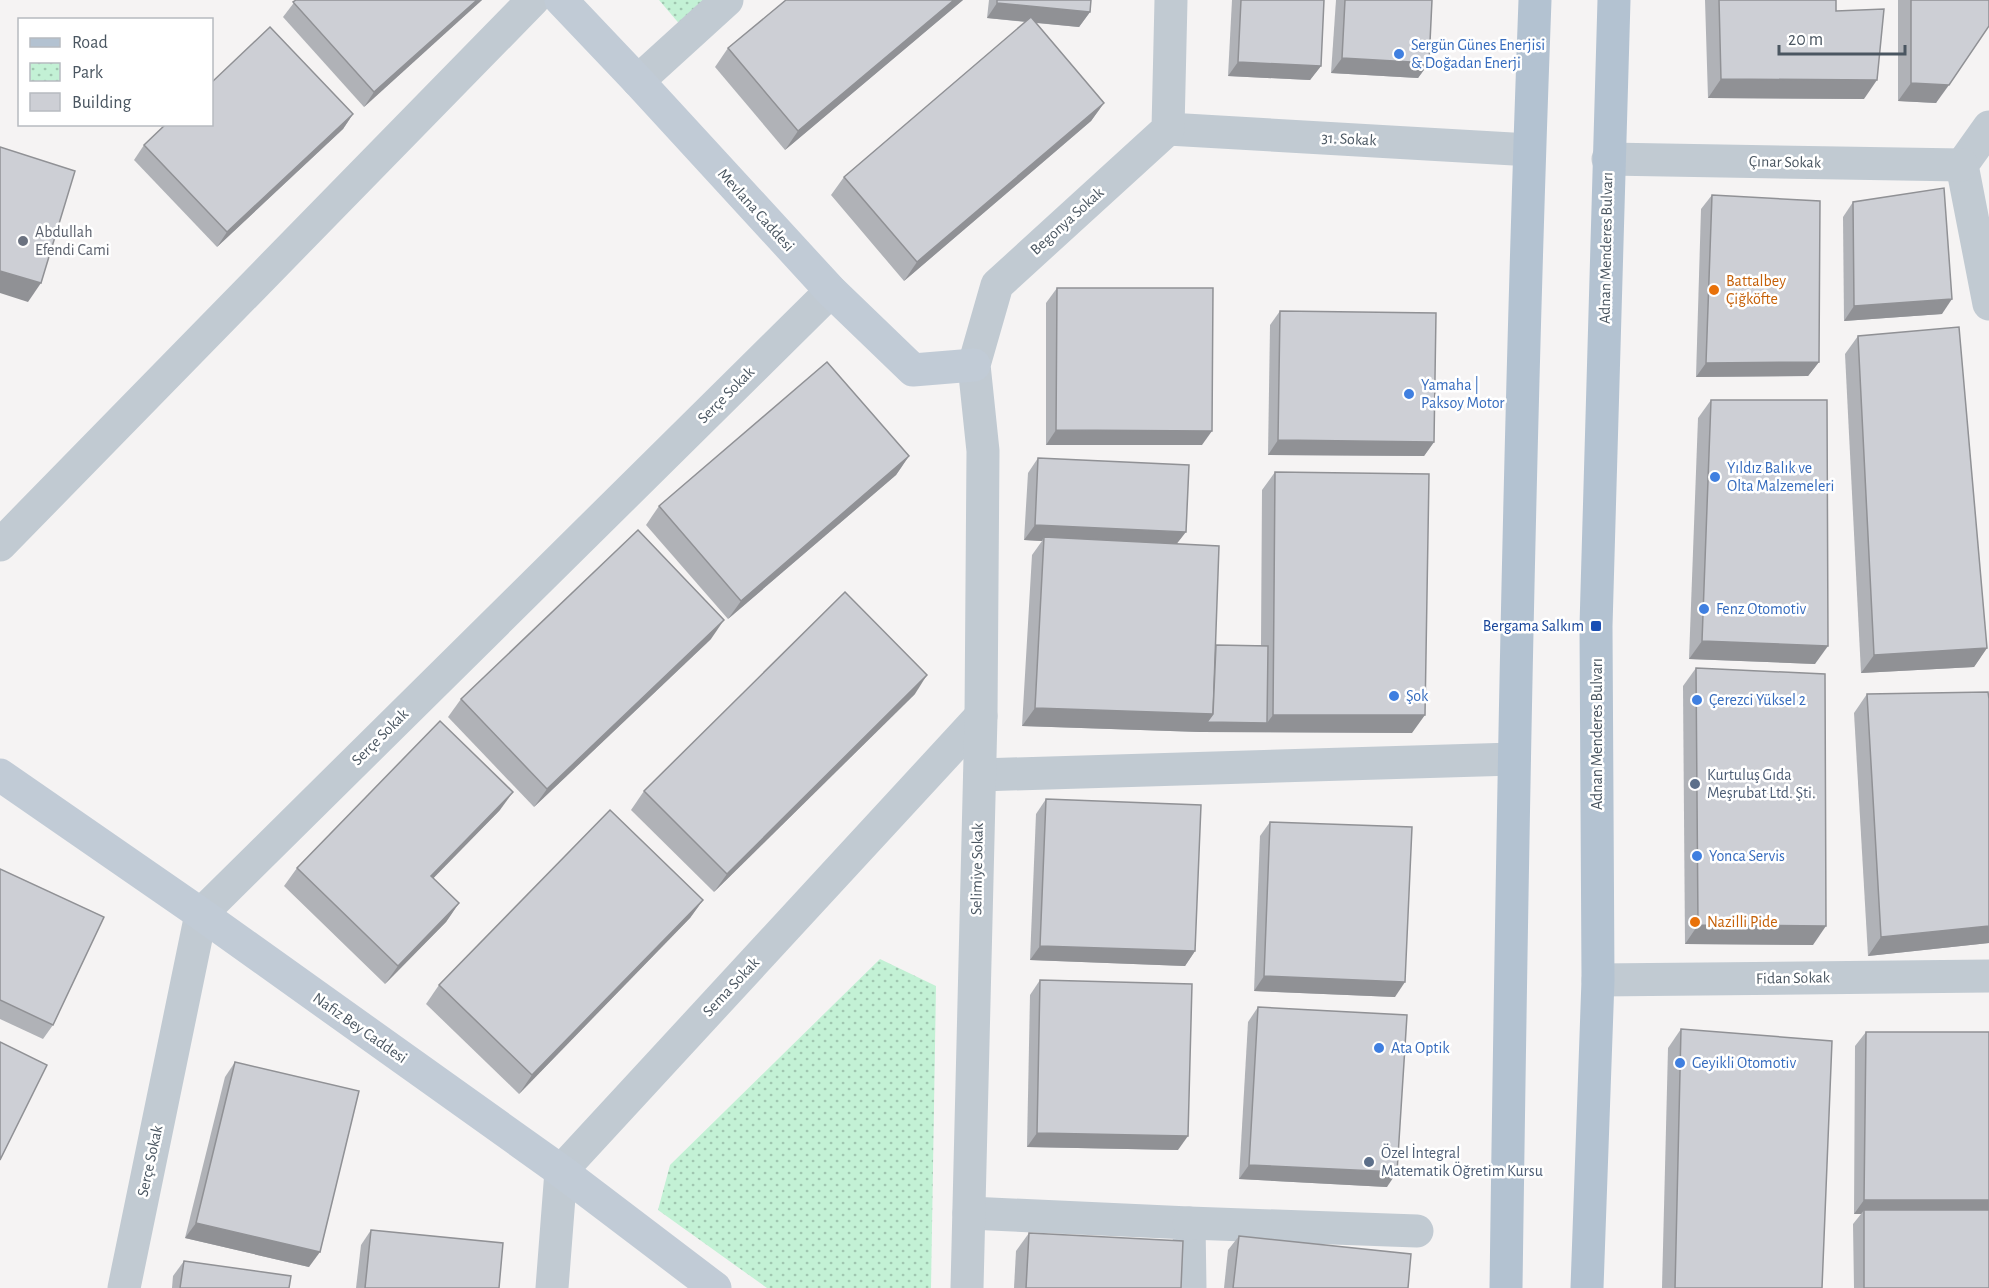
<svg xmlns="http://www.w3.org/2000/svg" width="1989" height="1288" font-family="'Alegreya Sans',sans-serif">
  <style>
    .park { fill: url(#park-dots) }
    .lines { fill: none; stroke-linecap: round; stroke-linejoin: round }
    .street { stroke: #c1cad2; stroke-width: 33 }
    .secondary { stroke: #c1cbd6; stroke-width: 33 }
    .primary { stroke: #b3c2d1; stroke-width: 33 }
    .wall { fill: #b0b2b7 }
    .shaded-wall { fill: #909195 }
    .building { fill: #cdcfd5; stroke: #909195; stroke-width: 1.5 }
    .shop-dot { fill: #3f7fe0; stroke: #fff; stroke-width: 2 }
    .worship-dot { fill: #6b7280; stroke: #fff; stroke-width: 2 }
    .food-dot { fill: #e8710a; stroke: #fff; stroke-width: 2 }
    .transit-dot { fill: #1a4fb4; stroke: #fff; stroke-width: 2 }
    .service-dot { fill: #5c6f8a; stroke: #fff; stroke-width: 2 }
    .labels { text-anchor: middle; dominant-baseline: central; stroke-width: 5; stroke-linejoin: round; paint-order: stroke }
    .shop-label { font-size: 16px; fill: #366cbe; stroke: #fff; text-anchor: start }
    .street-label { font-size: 16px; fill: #4a5661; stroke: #fff }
    .worship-label { font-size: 16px; fill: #5b616d; stroke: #fff; text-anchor: start }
    .food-label { font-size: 16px; fill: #c56008; stroke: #fff; text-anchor: start }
    .transit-label { font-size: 16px; fill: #164399; stroke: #fff; text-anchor: end }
    .service-label { font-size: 16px; fill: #4e5e75; stroke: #fff; text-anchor: start }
  </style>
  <defs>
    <pattern id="park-dots" width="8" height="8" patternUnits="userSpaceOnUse" patternTransform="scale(1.5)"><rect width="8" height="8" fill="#c3f1d5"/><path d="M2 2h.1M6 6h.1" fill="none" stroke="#a0c6b0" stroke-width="1.8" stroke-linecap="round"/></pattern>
  </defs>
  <rect width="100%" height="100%" fill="#f5f3f3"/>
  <g class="park">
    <polygon points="659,0 712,0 682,27"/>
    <polygon points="880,959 936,986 931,1288 767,1288 658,1210 670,1165"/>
  </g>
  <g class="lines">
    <g class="street">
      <polyline points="638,81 727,0"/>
      <polyline points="1989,127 1962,165 1989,304"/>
      <polyline points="1168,129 1529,150"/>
      <polyline points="1608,159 1962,165"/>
      <polyline points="0,545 533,0"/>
      <polyline points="980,775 1514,759"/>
      <polyline points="1598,980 1989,976"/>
      <polyline points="969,1213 1189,1223 1190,1288"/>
      <polyline points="1189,1223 1417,1231"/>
      <polyline points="124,1288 201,914 831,291"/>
      <polyline points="552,1288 561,1171 981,716"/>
      <polyline points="967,1288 981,716 983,451 974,365 997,285 1168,129 1171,0"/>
    </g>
    <g class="secondary">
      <polyline points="561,0 638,81 831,291 913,370 974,365"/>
      <polyline points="0,775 201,914 561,1171 715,1288"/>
    </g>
    <g class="primary">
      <path d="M1506,1288C1512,859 1519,429 1535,0"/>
      <polyline points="1587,1288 1598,980 1596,626 1614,0"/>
    </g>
  </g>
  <g class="wall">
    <polygon points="296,0 482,0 364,107 283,17"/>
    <polygon points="786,0 963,0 785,150 715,67 728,48"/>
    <polygon points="989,0 1091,0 1090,12 1079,27 1036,23 1104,103 1091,121 904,281 831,195 844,177 1026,22 987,18"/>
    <polygon points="1232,0 1324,0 1321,66 1310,80 1228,76"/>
    <polygon points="1336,0 1432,0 1429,63 1418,78 1331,73"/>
    <polygon points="1705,0 1836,0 1836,11 1864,99 1708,98"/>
    <polygon points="1898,0 1989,0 1936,103 1898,101"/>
    <polygon points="353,114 343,129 217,247 134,160 144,145"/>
    <polygon points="1712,195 1819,362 1808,376 1696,377 1701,209"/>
    <polygon points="1853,202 1942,314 1844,321 1843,217"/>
    <polygon points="1057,288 1202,445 1046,445 1046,303"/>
    <polygon points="1280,311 1434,442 1424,456 1268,455 1270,325"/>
    <polygon points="1858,336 1987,648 1974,667 1861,673 1845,354"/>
    <polygon points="1711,400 1815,664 1689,659 1698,418"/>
    <polygon points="909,456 896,475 728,619 646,525 659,506"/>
    <polygon points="1038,458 1177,543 1216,645 1261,645 1262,490 1275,472 1412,733 1200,732 1022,726 1032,555 1042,541 1024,540 1028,473"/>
    <polygon points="711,639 534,807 448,717 461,699"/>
    <polygon points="1696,668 1813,945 1685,944 1683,686"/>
    <polygon points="915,694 714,892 631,810 644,791"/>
    <polygon points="1867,694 1989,699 1989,943 1868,956 1854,713"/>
    <polygon points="1046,799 1195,951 1185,966 1030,960 1036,814"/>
    <polygon points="500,810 433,878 459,903 446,922 385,984 284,886 297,868"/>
    <polygon points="1270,822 1395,997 1254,991 1260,836"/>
    <polygon points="0,869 53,1025 43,1039 0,1019"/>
    <polygon points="703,900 690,918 519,1094 426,1004 439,985"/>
    <polygon points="1040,980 1178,1150 1027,1147 1030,995"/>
    <polygon points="1258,1007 1387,1187 1239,1179 1248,1022"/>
    <polygon points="1681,1029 1822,1288 1662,1288 1668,1048"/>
    <polygon points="1866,1032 1989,1288 1854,1288 1853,1224 1861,1214 1854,1214 1855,1046"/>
    <polygon points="235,1062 309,1267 185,1238 225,1077"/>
    <polygon points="371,1230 499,1288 356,1288 361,1245"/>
    <polygon points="1029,1233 1181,1288 1014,1288 1016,1251"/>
    <polygon points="1239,1236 1408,1288 1224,1288 1228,1250"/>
    <polygon points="184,1261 289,1288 172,1288 173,1276"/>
  </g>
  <g class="shaded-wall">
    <polygon points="477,0 482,0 364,107 374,92"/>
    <polygon points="954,0 963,0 785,150 798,131"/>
    <polygon points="997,3 1090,12 1079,27 987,18"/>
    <polygon points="1342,58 1429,63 1418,78 1331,73"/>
    <polygon points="1238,62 1321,66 1310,80 1228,76"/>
    <polygon points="1721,79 1877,80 1864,99 1708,98"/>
    <polygon points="1911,83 1949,85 1936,103 1898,101"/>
    <polygon points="1104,103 1091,121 904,281 917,262"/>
    <polygon points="353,114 343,129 217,247 227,232"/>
    <polygon points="0,271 41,283 28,302 0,293"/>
    <polygon points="1952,299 1942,314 1844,321 1854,306"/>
    <polygon points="1819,362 1808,376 1696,377 1706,363"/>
    <polygon points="1056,430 1212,431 1202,445 1046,445"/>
    <polygon points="1278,440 1434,442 1424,456 1268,455"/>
    <polygon points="909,456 896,475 728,619 741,601"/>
    <polygon points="1035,525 1186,532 1175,546 1044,537 1042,541 1024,540"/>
    <polygon points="724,620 711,639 534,807 547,789"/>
    <polygon points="1702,641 1828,646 1815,664 1689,659"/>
    <polygon points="1987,648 1974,667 1861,673 1874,655"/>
    <polygon points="927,675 915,694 714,892 727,874"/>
    <polygon points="1035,708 1213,714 1267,723 1273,715 1425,715 1412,733 1200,732 1022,726"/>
    <polygon points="513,792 500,810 418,894 431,876"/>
    <polygon points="703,900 690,918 519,1094 532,1075"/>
    <polygon points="459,903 446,922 385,984 398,966"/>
    <polygon points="1698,925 1826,926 1813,945 1685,944"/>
    <polygon points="1989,926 1989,943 1868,956 1881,937"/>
    <polygon points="1040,946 1195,951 1185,966 1030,960"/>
    <polygon points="1264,976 1405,982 1395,997 1254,991"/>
    <polygon points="1037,1133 1188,1136 1178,1150 1027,1147"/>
    <polygon points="1249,1165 1397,1172 1387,1187 1239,1179"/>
    <polygon points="1864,1200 1989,1200 1989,1215 1864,1210 1861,1214 1854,1214"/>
    <polygon points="196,1223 320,1252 309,1267 185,1238"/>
  </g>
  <g class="building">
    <polygon points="296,0 477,0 374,92 293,2"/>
    <polygon points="786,0 954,0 798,131 728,48"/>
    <polygon points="997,0 1091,0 1090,12 997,3"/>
    <polygon points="1241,0 1324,0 1321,66 1238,62"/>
    <polygon points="1345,0 1432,0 1429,63 1342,58"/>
    <polygon points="1719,0 1836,0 1836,11 1884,9 1877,80 1721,79"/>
    <polygon points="1911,0 1989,0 1989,26 1949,85 1911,83"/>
    <polygon points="1031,17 1104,103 917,262 844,177"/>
    <polygon points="270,27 353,114 227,232 144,145 166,124 212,124 212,82"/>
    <polygon points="0,147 75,171 41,283 0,271"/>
    <polygon points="1944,188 1952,299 1854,306 1853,202"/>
    <polygon points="1712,195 1820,201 1819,362 1706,363"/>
    <polygon points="1057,288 1213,288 1212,431 1056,430"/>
    <polygon points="1280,311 1436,313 1434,442 1278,440"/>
    <polygon points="1959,327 1987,648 1874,655 1858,336"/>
    <polygon points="827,362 909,456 741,601 659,506"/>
    <polygon points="1711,400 1827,400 1828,646 1702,641"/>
    <polygon points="1038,458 1189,465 1186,532 1035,525"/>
    <polygon points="1275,472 1429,474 1425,715 1273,715"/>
    <polygon points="638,530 724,620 547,789 461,699"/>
    <polygon points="1044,537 1219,546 1213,714 1035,708"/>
    <polygon points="845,592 927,675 727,874 644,791"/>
    <polygon points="1216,645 1268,646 1267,723 1207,722 1213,714"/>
    <polygon points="1696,668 1825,674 1826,926 1698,925"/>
    <polygon points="1988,692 1989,699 1989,926 1881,937 1867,694"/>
    <polygon points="440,721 513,792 431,876 459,903 398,966 297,868"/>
    <polygon points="1046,799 1201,805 1195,951 1040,946"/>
    <polygon points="610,810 703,900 532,1075 439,985"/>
    <polygon points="1270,822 1412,827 1405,982 1264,976"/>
    <polygon points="0,869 104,917 53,1025 0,1000"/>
    <polygon points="1040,980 1192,984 1188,1136 1037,1133"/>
    <polygon points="1258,1007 1407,1015 1397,1172 1249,1165"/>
    <polygon points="1681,1029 1832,1041 1822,1288 1675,1288"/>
    <polygon points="1866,1032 1989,1032 1989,1200 1864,1200"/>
    <polygon points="0,1042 47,1065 0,1160"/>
    <polygon points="235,1062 359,1091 320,1252 196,1223"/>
    <rect x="1864" y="1210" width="125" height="78"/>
    <polygon points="371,1230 503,1243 499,1288 365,1288"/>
    <polygon points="1029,1233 1183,1241 1181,1288 1026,1288"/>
    <polygon points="1239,1236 1411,1254 1408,1288 1233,1288"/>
    <polygon points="184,1261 291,1276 289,1288 180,1288"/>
  </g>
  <g class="shop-dot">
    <circle cx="1399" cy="54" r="6"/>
    <circle cx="1409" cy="394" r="6"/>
    <circle cx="1715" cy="477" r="6"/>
    <circle cx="1704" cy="609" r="6"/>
    <circle cx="1394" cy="696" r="6"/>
    <circle cx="1697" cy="700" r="6"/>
    <circle cx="1697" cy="856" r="6"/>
    <circle cx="1379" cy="1048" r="6"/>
    <circle cx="1680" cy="1063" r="6"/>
  </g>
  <circle class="worship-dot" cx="23" cy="241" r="6"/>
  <g class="food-dot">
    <circle cx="1714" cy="290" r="6"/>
    <circle cx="1695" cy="922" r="6"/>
  </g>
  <rect class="transit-dot" x="1590" y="620" width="12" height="12" rx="3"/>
  <g class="service-dot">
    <circle cx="1695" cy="784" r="6"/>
    <circle cx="1369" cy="1162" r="6"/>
  </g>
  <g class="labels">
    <g class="shop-label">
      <text x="1411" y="45">Sergün Günes Enerjisi<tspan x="1411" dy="18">&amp; Doğadan Enerji</tspan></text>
      <text x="1421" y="385">Yamaha |<tspan x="1421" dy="18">Paksoy Motor</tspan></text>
      <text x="1727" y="468">Yıldız Balık ve<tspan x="1727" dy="18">Olta Malzemeleri</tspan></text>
      <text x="1716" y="609">Fenz Otomotiv</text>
      <text x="1406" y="696">Şok</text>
      <text x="1709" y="700">Çerezci Yüksel 2</text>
      <text x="1709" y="856">Yonca Servis</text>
      <text x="1391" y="1048">Ata Optik</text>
      <text x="1692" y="1063">Geyikli Otomotiv</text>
    </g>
    <g class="street-label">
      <text transform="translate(1349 139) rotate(3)">31. Sokak</text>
      <text transform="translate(1785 162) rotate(1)">Çınar Sokak</text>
      <text transform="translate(756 210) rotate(48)">Mevlana Caddesi</text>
      <text transform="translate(1067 221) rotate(-42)">Begonya Sokak</text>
      <text transform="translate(1606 248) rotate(-89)">Adnan Menderes Bulvarı</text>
      <text transform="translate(726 395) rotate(-45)">Serçe Sokak</text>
      <text transform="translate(1597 734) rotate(-90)">Adnan Menderes Bulvarı</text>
      <text transform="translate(380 737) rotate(-45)">Serçe Sokak</text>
      <text transform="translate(977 869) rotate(-89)">Selimiye Sokak</text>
      <text transform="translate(1793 978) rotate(-1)">Fidan Sokak</text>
      <text transform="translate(731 987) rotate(-47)">Sema Sokak</text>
      <text transform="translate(360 1028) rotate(35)">Nafiz Bey Caddesi</text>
      <text transform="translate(150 1161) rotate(-78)">Serçe Sokak</text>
    </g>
    <g class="worship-label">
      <text x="35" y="232">Abdullah<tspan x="35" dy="18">Efendi Cami</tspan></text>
    </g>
    <g class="food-label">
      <text x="1726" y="281">Battalbey<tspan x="1726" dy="18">Çiğköfte</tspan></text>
      <text x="1707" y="922">Nazilli Pide</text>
    </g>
    <g class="transit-label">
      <text x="1584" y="626">Bergama Salkım</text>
    </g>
    <g class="service-label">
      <text x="1707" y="775">Kurtuluş Gıda<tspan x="1707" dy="18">Meşrubat Ltd. Şti.</tspan></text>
      <text x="1381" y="1153">Özel İntegral<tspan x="1381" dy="18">Matematik Öğretim Kursu</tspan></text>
    </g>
  </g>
  <rect x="18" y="18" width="195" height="108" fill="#ffffff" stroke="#b7bbc0" stroke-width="1.5"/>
  <rect x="30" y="38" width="30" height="9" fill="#b3c2d1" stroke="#b7bbc0" stroke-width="1.5"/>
  <text x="72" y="48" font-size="18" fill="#4a5661">Road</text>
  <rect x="30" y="63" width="30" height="18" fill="url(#park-dots)" stroke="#b7bbc0" stroke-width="1.5"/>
  <text x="72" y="78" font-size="18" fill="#4a5661">Park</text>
  <rect x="30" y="93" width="30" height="18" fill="#cdcfd5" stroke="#b7bbc0" stroke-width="1.5"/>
  <text x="72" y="108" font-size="18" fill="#4a5661">Building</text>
  <path d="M1779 45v9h126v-9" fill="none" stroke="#4a5661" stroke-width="3"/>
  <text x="1788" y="45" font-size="18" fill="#4a5661" stroke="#ffffff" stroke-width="4.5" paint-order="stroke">20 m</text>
</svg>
